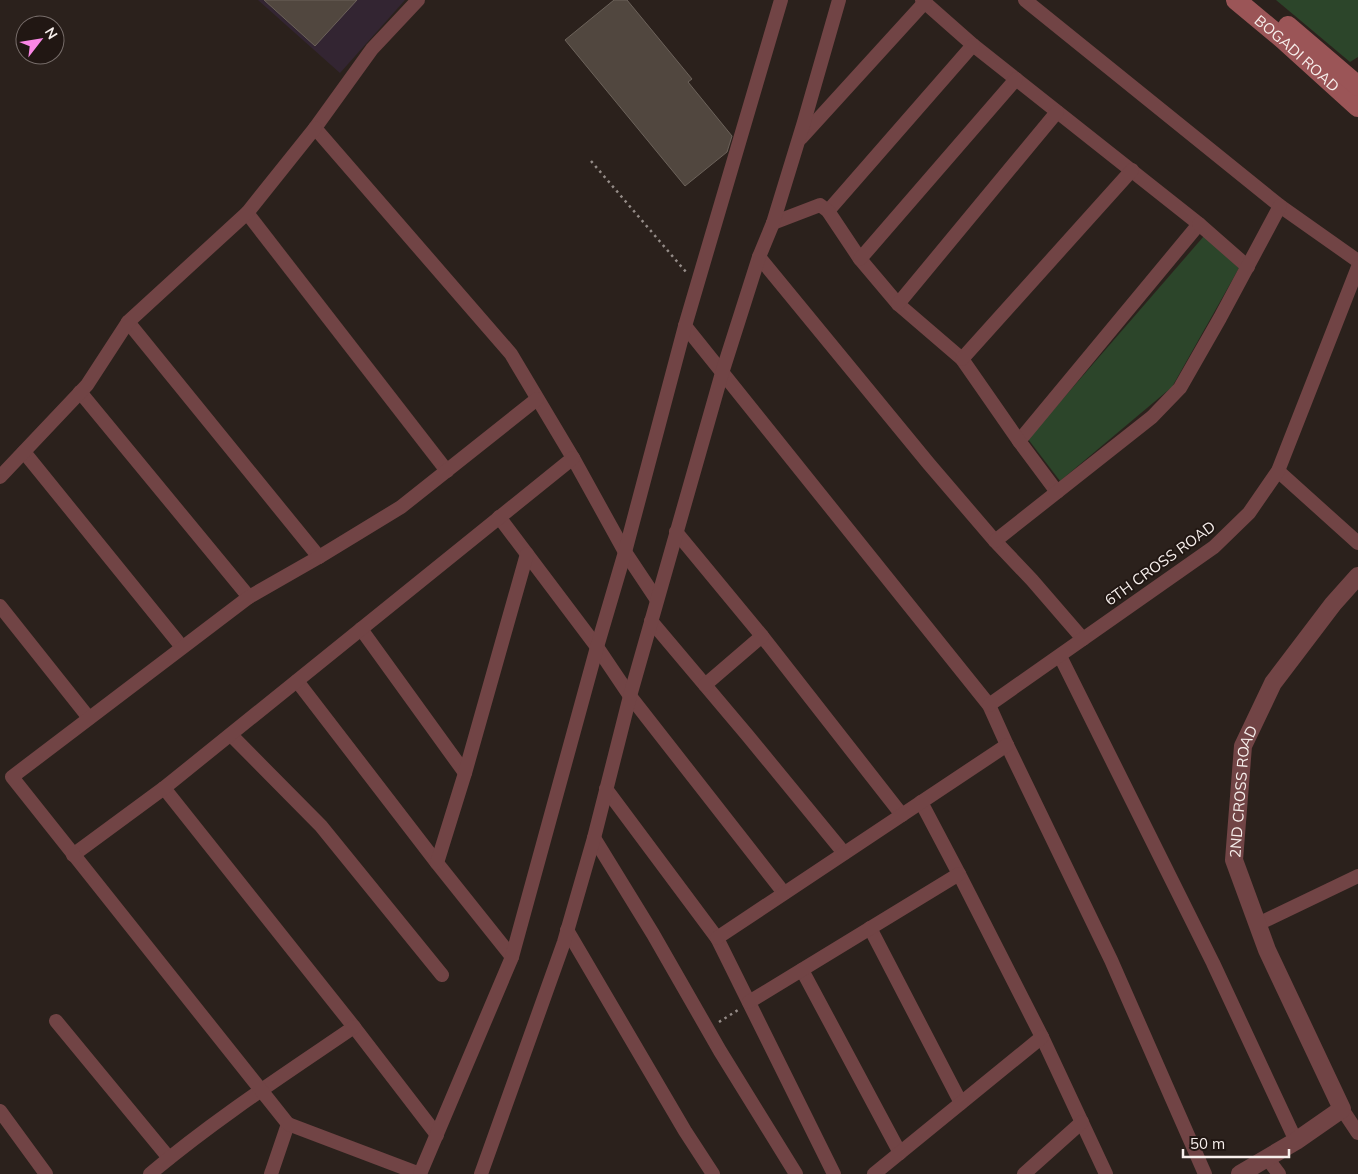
<svg xmlns="http://www.w3.org/2000/svg" width="1358" height="1174" font-family="Mulish,sans-serif">
  <style>
    .education { fill: #332532 }
    .green { fill: #2c452a }
    .building { fill: #51473f; stroke: #6c625a }
    .lines { fill: none; stroke-linecap: round; stroke-linejoin: round }
    .path { stroke: #958c88; stroke-width: 2.5; stroke-dasharray: 2.5 4; stroke-linecap: butt }
    .minor { stroke: #714445; stroke-width: 14 }
    .tertiary { stroke: #714445; stroke-width: 18 }
    .secondary { stroke: #9b5557; stroke-width: 20 }
    .labels { text-anchor: middle; dominant-baseline: central; stroke-width: 4; stroke-linejoin: round; paint-order: stroke }
    .street-label { font-size: 15px; fill: #f7efec; stroke: #211713 }
  </style>
  <rect width="100%" height="100%" fill="#2b211c"/>
  <polygon class="education" points="258,0 405,0 340,73"/>
  <g class="green">
    <polygon points="1276,0 1358,0 1358,57 1350,62"/>
    <polygon points="1204,236 1239,268 1172,387 1060,481 1028,439"/>
  </g>
  <g class="building">
    <polygon points="264,0 357,0 315,46"/>
    <polygon points="614,0 627,0 692,79 688,82 732,136 727,152 685,186 565,40"/>
  </g>
  <g class="lines">
    <g class="path">
      <polyline points="591,161 686,272"/>
      <polyline points="719,1022 738,1010"/>
    </g>
    <g class="minor">
      <polyline points="418,0 372,49 315,128 511,354 573,458 625,552 657,600"/>
      <polyline points="922,0 973,45 1199,224 1019,441"/>
      <polyline points="1025,0 1280,206 1358,261"/>
      <polyline points="801,138 925,2"/>
      <polyline points="828,211 973,45"/>
      <polyline points="247,213 447,471"/>
      <polyline points="773,223 820,205 828,211 860,259 898,304 962,359 1019,441 1057,492"/>
      <polyline points="1199,224 1248,267"/>
      <polyline points="759,257 929,464 995,541 1032,580 1083,639"/>
      <polyline points="860,259 1016,79"/>
      <polyline points="898,304 1057,112"/>
      <polyline points="128,322 319,557"/>
      <polyline points="685,326 989,705 1007,745 1111,960 1205,1174"/>
      <polyline points="962,359 1132,170"/>
      <polyline points="80,392 249,597"/>
      <polyline points="24,452 182,647"/>
      <polyline points="1278,471 1358,543"/>
      <polyline points="0,477 87,385 128,322 247,213 315,128"/>
      <polyline points="499,517 597,647 630,696 784,893"/>
      <polyline points="676,532 762,636 902,815"/>
      <polyline points="995,541 1152,417 1180,388 1220,318 1280,206"/>
      <polyline points="0,606 89,718"/>
      <polyline points="651,621 748,736 844,853"/>
      <polyline points="361,629 465,773"/>
      <polyline points="1060,656 1213,963 1296,1141"/>
      <polyline points="297,681 437,863 512,957"/>
      <polyline points="705,685 762,636"/>
      <polyline points="989,705 1214,547 1249,513 1278,471 1358,267"/>
      <polyline points="231,735 321,826 442,975"/>
      <polyline points="164,788 354,1027 437,1135"/>
      <polyline points="606,789 717,938 834,1174"/>
      <polyline points="921,802 959,874 1042,1037 1106,1174"/>
      <polyline points="594,838 653,934 720,1051 796,1174"/>
      <polyline points="73,855 164,788 573,458"/>
      <polyline points="437,863 465,773 527,554"/>
      <polyline points="1258,924 1358,876"/>
      <polyline points="870,928 961,1103"/>
      <polyline points="567,930 685,1131 713,1174"/>
      <polyline points="717,938 1007,745"/>
      <polyline points="802,970 900,1153"/>
      <polyline points="749,1002 959,874"/>
      <polyline points="56,1021 169,1158"/>
      <polyline points="1342,1109 1358,1133"/>
      <polyline points="0,1111 46,1174"/>
      <polyline points="1267,1158 1279,1174"/>
      <path d="M150,1174C214,1120 285,1074 354,1027"/>
      <polyline points="271,1174 288,1124"/>
      <polyline points="420,1174 288,1124 12,777 249,597 319,557 401,507 537,399"/>
      <polyline points="420,1174 512,957 597,647 625,552 685,326 781,0"/>
      <polyline points="481,1174 564,942 594,838 630,696 722,373 759,257 773,223 804,122 839,0"/>
      <polyline points="874,1174 1042,1037"/>
      <polyline points="1024,1174 1082,1122"/>
    </g>
    <path class="tertiary" id="s1" d="M1240,1174L1296,1141L1342,1109L1267,950L1234,860L1243,746L1273,683L1333,604L1358,576"/>
    <g class="secondary">
      <path id="s2" d="M1236,0L1284,40L1358,107"/>
      <polyline points="1288,26 1358,86"/>
    </g>
  </g>
  <g class="labels">
    <g class="street-label">
      <text stroke="none"><textPath href="#s2" startOffset="81">BOGADI ROAD</textPath></text>
      <text transform="translate(1160 563) rotate(-36)">6TH CROSS ROAD</text>
      <text stroke="none"><textPath href="#s1" startOffset="462">2ND CROSS ROAD</textPath></text>
    </g>
  </g>
  <g transform="translate(40 40) rotate(59)"><circle r="24" fill="#211713" stroke="#776d6a"/>
  <path d="M0-4L9 19L0 12L-9 19Z" fill="#fb87e6"/>
  <text y="-8" font-size="14" font-weight="bold" text-anchor="middle" fill="#f7efec">N</text>
  </g>
  <path d="M1183 1149v8h106v-8" fill="none" stroke="#f7efec" stroke-width="2.5"/>
  <text x="1190" y="1149" font-size="15" fill="#f7efec" stroke="#211713" stroke-width="4" paint-order="stroke">50 m</text>
</svg>
